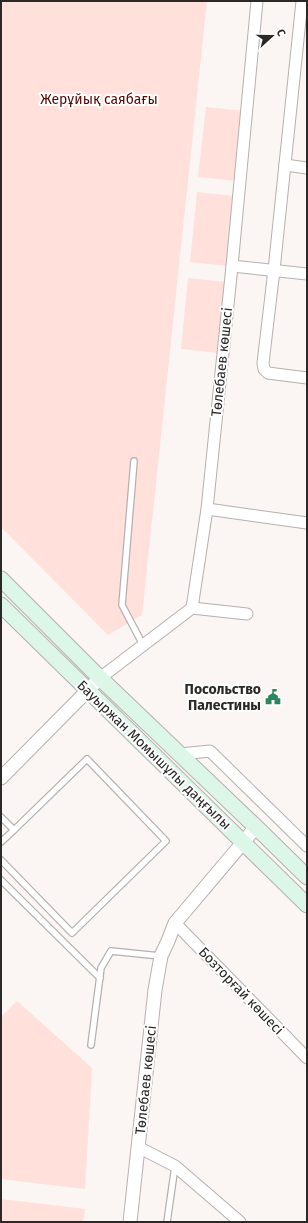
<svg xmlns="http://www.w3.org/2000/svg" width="308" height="1223" font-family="'Fira Sans',sans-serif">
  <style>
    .green { fill: #ffe0db }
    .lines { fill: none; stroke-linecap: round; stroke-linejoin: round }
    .service-casing { stroke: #b6b0af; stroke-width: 8 }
    .minor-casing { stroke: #b6b0af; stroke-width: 13 }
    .tertiary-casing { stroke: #b6b0af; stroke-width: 15 }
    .secondary-casing { stroke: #b6b0af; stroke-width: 17 }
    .service { stroke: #fff; stroke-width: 5.5 }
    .minor { stroke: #fff; stroke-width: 11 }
    .tertiary { stroke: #fff; stroke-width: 13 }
    .secondary { stroke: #dcf6e8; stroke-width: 15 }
    .labels { text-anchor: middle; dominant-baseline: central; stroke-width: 4; stroke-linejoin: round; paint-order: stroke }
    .park-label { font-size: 14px; fill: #530805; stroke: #fff }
    .street-label { font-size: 14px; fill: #2b2928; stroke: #fff }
    .poi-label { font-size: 14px; font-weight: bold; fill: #2b2928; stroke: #fff; text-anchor: end }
  </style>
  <rect width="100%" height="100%" fill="#fbf5f3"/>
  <g class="green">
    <polygon points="1,1 207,1 142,615 108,635 1,527"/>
    <polygon points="206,107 244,111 236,181 198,177"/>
    <polygon points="197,192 235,196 228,266 190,262"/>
    <polygon points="188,278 226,282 219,353 181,349"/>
    <polygon points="17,1001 92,1068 85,1189 1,1179 1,1017"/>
    <polygon points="1,1199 85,1209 83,1222 1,1222"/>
  </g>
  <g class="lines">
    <defs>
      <g id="service">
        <polyline points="134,461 122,605 143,645"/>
        <polyline points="1,817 14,830 1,842"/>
        <polyline points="1,860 72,933 166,841 87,759 14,830"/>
        <polyline points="1,880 100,978"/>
        <polyline points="91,1045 101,968 111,951 160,956"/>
        <polyline points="167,1222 175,1166"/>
      </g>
      <g id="minor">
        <polyline points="302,1 274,270 263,363 264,369 268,373 307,378"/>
        <polyline points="285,165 307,168"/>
        <polyline points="232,266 307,274"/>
        <polyline points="207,509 307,523"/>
        <polyline points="192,608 247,614"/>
        <polyline points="100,678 192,608 207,509 232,266 257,1"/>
        <polyline points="180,754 210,751 307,846"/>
        <polyline points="175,923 307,1058"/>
        <polyline points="138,1147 175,1166 240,1222"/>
      </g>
      <g id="tertiary">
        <polyline points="1,778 100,678"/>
        <polyline points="130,1222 155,990 161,956 168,941 175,923 256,827"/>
      </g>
      <g id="secondary">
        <polyline points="1,579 100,678 256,827 307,877"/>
        <polyline points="1,605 307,905"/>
      </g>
    </defs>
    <use href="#service" class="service-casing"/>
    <use href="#minor" class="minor-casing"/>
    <use href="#tertiary" class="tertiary-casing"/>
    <use href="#secondary" class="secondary-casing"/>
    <use href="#service" class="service"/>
    <use href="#minor" class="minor"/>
    <use href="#tertiary" class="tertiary"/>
    <use href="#secondary" class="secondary"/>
  </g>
  <defs>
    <symbol id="civic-bare" viewBox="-9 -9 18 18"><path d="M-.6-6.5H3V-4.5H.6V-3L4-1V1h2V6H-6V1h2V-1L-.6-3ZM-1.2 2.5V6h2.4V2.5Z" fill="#2a875e" stroke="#fff" stroke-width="2.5" paint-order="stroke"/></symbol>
  </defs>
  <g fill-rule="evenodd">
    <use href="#civic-bare" x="262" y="686" width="22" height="22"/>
  </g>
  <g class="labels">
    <g class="park-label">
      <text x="99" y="99">Жерұйық саябағы</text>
    </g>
    <g class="street-label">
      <text transform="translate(222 362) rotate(-84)">Төлебаев көшесі</text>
      <text transform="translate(154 755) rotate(44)">Бауыржан Момышұлы даңғылы</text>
      <text transform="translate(241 991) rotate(46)">Бозторғай көшесі</text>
      <text transform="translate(146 1080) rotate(-84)">Төлебаев көшесі</text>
    </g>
    <g class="poi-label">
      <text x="261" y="689">Посольство<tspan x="261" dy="16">Палестины</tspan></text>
    </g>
  </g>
  <rect width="308" height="1223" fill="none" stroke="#2b2928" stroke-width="4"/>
  <g transform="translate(272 36) rotate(69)" stroke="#ffffff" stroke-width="3" paint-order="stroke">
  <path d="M0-3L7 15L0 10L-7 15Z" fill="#2b2928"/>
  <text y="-6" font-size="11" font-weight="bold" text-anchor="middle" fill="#2b2928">С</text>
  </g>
</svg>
